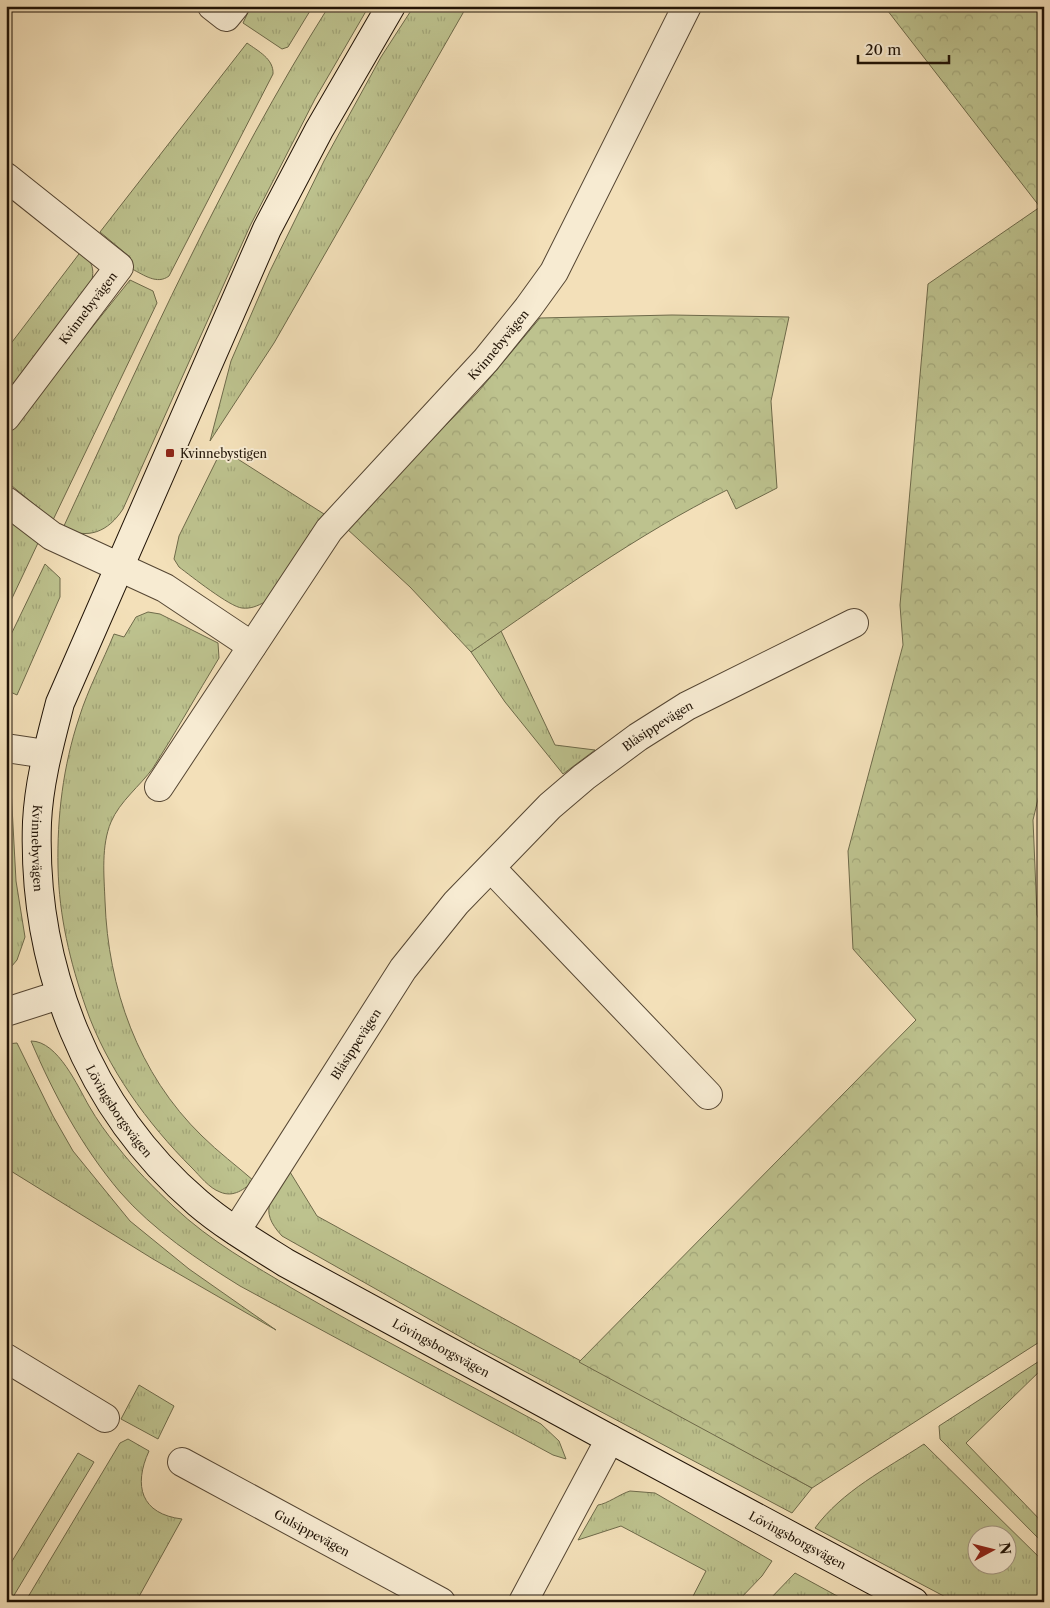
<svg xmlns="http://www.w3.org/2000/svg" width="1050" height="1608" font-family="'Libre Caslon Text',serif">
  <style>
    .grass { fill: url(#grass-tufts); stroke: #6e6a4a; fill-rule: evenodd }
    .forest { fill: url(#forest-crowns); stroke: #6e6a4a }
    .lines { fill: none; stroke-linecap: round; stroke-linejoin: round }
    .street-casing { stroke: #554633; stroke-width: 30 }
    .secondary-casing { stroke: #201306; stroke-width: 30 }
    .street { stroke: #f7ebd2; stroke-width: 28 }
    .secondary { stroke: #f7ebd2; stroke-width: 28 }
    .poi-dot { fill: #8f2418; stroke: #f7ebd2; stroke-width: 2 }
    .labels { text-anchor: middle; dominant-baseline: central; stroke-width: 4; stroke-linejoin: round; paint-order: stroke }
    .street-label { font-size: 12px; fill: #201306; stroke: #f7ebd2 }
    .poi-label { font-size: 12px; fill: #201306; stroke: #f7ebd2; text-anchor: start }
  </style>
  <defs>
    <pattern id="grass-tufts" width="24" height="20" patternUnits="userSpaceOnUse" patternTransform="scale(1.25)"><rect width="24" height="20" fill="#bdc28e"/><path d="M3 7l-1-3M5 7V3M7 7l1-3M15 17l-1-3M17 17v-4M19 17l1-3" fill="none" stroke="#a2a679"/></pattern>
    <pattern id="forest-crowns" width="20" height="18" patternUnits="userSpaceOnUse" patternTransform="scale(1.25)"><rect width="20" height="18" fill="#bdc28e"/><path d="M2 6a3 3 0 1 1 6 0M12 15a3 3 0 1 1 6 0" fill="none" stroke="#a2a679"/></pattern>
  </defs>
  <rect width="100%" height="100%" fill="#f3e0b9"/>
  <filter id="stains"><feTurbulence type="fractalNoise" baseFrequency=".004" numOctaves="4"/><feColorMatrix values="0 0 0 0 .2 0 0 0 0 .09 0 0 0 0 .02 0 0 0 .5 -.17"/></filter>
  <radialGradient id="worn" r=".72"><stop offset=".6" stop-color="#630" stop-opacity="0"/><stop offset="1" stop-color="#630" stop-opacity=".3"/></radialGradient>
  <g class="grass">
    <polygon points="251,6 313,6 288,47 282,49 243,23"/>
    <path d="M329,6H369L315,99L250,226L123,509C108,532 88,540 63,528C145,351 225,171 329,6Z"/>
    <polygon points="414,6 467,6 274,343 210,441 231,361 270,271 324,161 381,57"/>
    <path d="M247,43C258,51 274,59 273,74L169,276C157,285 144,275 132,269L130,257L100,232Z"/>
    <path d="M82,250C94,264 96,273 88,290L6,395V350Z"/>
    <polygon points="130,280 153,291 157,303 53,520 6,481 6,435"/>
    <path d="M222,449L324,514L265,602C257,606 251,609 242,608C230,607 191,576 179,567L174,559L179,536Z"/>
    <polygon points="9,518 38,543 6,611 6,520"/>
    <polygon points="45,564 60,578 60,597 17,695 6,690 6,645"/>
    <path d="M148,612L160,614L218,643L219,658C197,694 176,732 153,768C140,786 120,801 111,822C101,846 104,875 105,901C108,988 138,1074 202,1136C218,1152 237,1166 254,1181C244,1189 234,1198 220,1192C209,1188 200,1176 192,1168C147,1123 107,1068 86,1008C70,962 59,916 58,867C57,817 63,766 79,718C88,689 103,661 114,634L124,637L136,617Z"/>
    <polygon points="501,631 555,745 595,750 563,774 505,702 471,652"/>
    <polygon points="6,776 11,788 16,881 25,937 17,960 6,973"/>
    <path d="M31,1041C58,1041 78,1087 89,1106C97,1120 107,1134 117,1146C134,1168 154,1188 174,1207C210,1241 253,1265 295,1290C376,1337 459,1379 541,1424L559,1441L566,1459L553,1455L240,1286C198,1260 153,1230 120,1192C82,1147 54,1095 31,1041Z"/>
    <polygon points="17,1043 53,1116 73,1151 130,1221 189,1269 276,1330 153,1259 6,1168 6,1044"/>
    <path d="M290,1172L317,1216L812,1488L792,1513L475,1345L282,1236C257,1209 272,1198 290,1172Z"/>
    <polygon points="1044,1358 1044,1367 966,1443 1044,1524 1044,1544 940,1439 939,1426"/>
    <polygon points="139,1385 174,1406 158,1439 121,1419"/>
    <path d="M128,1439L149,1451C133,1486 141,1514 182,1519L136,1602H25L120,1443Z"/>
    <path d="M924,1444L1044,1562V1602H955L815,1528C842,1491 886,1469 924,1444ZM978,1536H1008V1566H978Z"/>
    <polygon points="78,1453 94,1462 10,1602 6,1602 6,1571"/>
    <path d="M630,1491L655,1493L772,1561L762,1576L737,1602H690L706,1571L621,1526L578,1540L598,1505C607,1504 620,1494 630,1491Z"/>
    <polygon points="795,1573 839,1597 845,1602 767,1602"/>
  </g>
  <g class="forest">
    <polygon points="884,6 1044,6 1044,774 1033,820 1037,915 1044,931 1044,1339 812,1488 579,1362 916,1020 853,949 848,851 903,645 900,605 928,284 1040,207"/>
    <path d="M672,315L789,317L771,401L777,488L736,509L727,490C636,535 554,595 471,652L410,587L346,528L478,392L540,318Z"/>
  </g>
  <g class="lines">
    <defs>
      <g id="street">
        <polyline points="212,6 226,17 235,6"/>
        <polyline points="6,177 119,267 6,417"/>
        <polyline points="6,501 52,536 165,588 252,646"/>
        <polyline points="6,748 46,754"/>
        <path id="s1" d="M159,787L329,530L486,360L528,308L554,272L687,6"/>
        <polyline points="491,868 708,1095"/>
        <polyline points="6,1012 59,995"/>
        <path id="s2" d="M236,1231L403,969L456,903L550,806L584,777L638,737L687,706L854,623"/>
        <polyline points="6,1358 105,1418"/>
        <path id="s3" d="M182,1462L441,1602"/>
        <polyline points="523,1602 610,1439"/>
      </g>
      <g id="secondary">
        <path id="s4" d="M391,6L319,130L267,229L60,703C50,742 39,781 37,822C32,966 87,1108 198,1203C225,1226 256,1244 286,1263L610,1439L914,1602"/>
      </g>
    </defs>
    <use href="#street" class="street-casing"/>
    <use href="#secondary" class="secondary-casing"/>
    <use href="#street" class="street"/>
    <use href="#secondary" class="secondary"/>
  </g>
  <rect class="poi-dot" x="165" y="448" width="10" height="10" rx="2.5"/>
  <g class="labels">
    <g class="street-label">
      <text transform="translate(88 308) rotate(-53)">Kvinnebyvägen</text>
      <text stroke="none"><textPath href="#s1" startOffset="559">Kvinnebyvägen</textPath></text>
      <text stroke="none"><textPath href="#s2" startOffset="665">Blåsippevägen</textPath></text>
      <text stroke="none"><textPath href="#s4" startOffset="920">Kvinnebyvägen</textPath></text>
      <text stroke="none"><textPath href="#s2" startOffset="222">Blåsippevägen</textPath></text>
      <text stroke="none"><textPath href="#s4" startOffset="1200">Lövingsborgsvägen</textPath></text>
      <text stroke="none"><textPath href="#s4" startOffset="1605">Lövingsborgsvägen</textPath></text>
      <text stroke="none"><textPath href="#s3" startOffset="148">Gulsippevägen</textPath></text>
      <text stroke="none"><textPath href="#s4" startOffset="2010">Lövingsborgsvägen</textPath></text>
    </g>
    <g class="poi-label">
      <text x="180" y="453">Kvinnebystigen</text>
    </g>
  </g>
  <rect width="1050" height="1608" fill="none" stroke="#f3e0b9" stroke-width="25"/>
  <rect x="8" y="8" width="1035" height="1593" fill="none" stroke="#201306" stroke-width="2.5"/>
  <rect x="12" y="12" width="1025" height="1583" fill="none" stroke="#201306"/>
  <g transform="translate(992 1550) rotate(83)"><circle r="24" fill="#f7ebd2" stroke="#a19580"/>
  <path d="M0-4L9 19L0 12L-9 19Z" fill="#8f2418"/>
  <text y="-8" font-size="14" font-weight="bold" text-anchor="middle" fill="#201306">N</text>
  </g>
  <path d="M858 55v8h91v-8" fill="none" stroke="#201306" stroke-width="2.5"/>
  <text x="865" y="55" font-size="15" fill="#201306" stroke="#f7ebd2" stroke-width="4" paint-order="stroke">20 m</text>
  <rect width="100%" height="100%" filter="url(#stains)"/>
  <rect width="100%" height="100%" fill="url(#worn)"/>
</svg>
